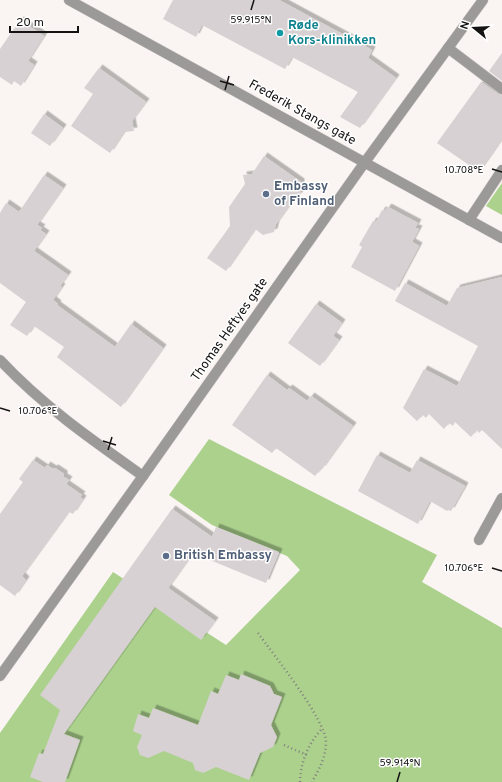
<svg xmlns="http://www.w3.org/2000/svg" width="502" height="782" font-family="Overpass,sans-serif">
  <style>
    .green { fill: #abd18d }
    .building { fill: #d7d1d3; filter: url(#shadow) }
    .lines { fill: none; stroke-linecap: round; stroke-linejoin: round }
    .service-casing { stroke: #d5d1ce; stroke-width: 11 }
    .minor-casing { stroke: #d5d1ce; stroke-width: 11 }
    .path { stroke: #83807e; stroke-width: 2.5; stroke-dasharray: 1 3; stroke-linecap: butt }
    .service { stroke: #9c9999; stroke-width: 10 }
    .minor { stroke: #9c9999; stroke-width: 10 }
    .ticks { fill: none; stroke: #141212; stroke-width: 1.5 }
    .culture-dot { fill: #0f9aa8; stroke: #fff; stroke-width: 1.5 }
    .service-dot { fill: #5c6f8a; stroke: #fff; stroke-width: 1.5 }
    .labels { text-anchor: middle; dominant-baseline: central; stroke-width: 3; stroke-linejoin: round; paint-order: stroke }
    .culture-label { font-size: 13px; font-weight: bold; fill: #0d838f; stroke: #fff; text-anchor: start }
    .street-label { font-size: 13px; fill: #141212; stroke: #fff }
    .service-label { font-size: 13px; font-weight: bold; fill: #4e5e75; stroke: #fff; text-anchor: start }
    .ticks-label { font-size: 10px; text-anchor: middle; fill: #141212; stroke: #fff; stroke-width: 3; stroke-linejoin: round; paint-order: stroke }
  </style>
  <defs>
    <filter id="shadow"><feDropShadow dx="3.5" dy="-3.5" stdDeviation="0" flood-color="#0004"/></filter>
  </defs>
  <rect width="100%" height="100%" fill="#faf5f2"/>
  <g class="green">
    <polygon points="502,183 502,215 486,206"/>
    <polygon points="209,439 437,555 422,582 502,628 502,782 0,782 0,733 113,572 226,645 300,570 287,556 212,525 169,495"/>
  </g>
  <g class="building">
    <polygon points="173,0 279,0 372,50 368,58 396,78 360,128 340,117 358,92 292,57 285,69 202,25 196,37 163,19"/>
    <polygon points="20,20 44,36 28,61 34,65 21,86 14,81 12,85 0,77 0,49"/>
    <polygon points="502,53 502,81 489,71"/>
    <polygon points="99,68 146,102 132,121 134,131 124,132 110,153 71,126 93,94 84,88"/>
    <polygon points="481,82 498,94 502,95 502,139 479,172 437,143"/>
    <polygon points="44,114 63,128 50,146 31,133"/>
    <polygon points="264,156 301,182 301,194 294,199 276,224 274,232 263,235 255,229 226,271 207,258 230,226 229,207 245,184 243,175 252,174"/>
    <polygon points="44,175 63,188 37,225 42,228 40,230 46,234 34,251 68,275 60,286 62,287 53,300 58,304 57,305 115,347 131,324 163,348 121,407 57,357 64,347 34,326 27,336 10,325 26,302 0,283 0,213 6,203 19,212"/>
    <polygon points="388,207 418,223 415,228 419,229 412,242 419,246 395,291 351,267 362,247 359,245 373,221 376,222 382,210 385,211"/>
    <polygon points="502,277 502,449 482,430 479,433 477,430 471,437 455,422 453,426 449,423 444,429 429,414 426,418 423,415 417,421 403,408 424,369 457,386 478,346 395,301 405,283 447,306 457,288"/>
    <polygon points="316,304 342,323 333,336 339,340 320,366 288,343"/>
    <polygon points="267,375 287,390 289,388 307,401 311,396 353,426 322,469 321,469 315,476 276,448 272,453 232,425"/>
    <polygon points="377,455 410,473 417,460 465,486 451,511 448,510 447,511 430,501 418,524 358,491"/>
    <polygon points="33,460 45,468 47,465 53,469 55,468 64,474 64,477 69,480 66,484 82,495 80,497 83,499 73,514 69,512 67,514 22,576 26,580 15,596 0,585 0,514 23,482 19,479"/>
    <polygon points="172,509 212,537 216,527 279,552 266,583 193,553 168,588 215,621 201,640 155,607 64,734 80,740 65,782 43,782 30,777 39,753 43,754 60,710 40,695"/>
    <polygon points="241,674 270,686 274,694 282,697 271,725 277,737 273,747 260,753 249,780 216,767 203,773 195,770 193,763 164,751 148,758 140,755 137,747 142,735 133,731 138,714 149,718 153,708 198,725 211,691 218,694 226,675 239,680"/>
  </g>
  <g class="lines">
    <defs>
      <g id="service">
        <polyline points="448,48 502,89"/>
        <polyline points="469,220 502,170"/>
      </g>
      <g id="minor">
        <polyline points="69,0 502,238"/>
        <path d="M0,360C43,406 92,440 143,476"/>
        <polyline points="479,540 502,498"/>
        <polyline points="0,676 143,476 365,162 483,0"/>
      </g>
    </defs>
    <use href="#service" class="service-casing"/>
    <use href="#minor" class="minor-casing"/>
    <g class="path">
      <path d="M258,633C273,654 326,720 326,742C326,758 319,769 312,782"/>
      <polyline points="284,745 307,755"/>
      <path d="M300,782C300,763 309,742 322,729"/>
    </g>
    <use href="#service" class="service"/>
    <use href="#minor" class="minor"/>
  </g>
  <path class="ticks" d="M251,10L254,0M220,81L234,85M225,90L229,76M492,169L502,172M0,408L10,411M103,441L116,445M108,450L112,437M492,568L502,571M397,782L400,772"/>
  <circle class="culture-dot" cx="280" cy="33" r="4"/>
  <g class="service-dot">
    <circle cx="266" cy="194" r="4"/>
    <circle cx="166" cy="556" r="4"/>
  </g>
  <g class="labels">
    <g class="culture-label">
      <text x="288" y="26">Røde<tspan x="288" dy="15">Kors-klinikken</tspan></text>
    </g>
    <g class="street-label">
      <text transform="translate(302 113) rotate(29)">Frederik Stangs gate</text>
      <text transform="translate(230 330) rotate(-55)">Thomas Heftyes gate</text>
    </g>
    <g class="service-label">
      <text x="274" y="187">Embassy<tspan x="274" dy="15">of Finland</tspan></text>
      <text x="174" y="556">British Embassy</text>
    </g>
  </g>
  <g class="ticks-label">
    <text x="251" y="23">59.915°N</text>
    <text x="464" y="173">10.708°E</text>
    <text x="38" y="414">10.706°E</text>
    <text x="464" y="571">10.706°E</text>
    <text x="400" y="766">59.914°N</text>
  </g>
  <g transform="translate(474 28) rotate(288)" stroke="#ffffff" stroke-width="3" paint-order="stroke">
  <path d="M0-3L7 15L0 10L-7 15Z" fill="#141212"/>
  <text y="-6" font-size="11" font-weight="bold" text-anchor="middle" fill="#141212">N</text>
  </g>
  <path d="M10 26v6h68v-6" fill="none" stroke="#141212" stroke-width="2"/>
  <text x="16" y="26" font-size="12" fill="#141212" stroke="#ffffff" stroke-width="3" paint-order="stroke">20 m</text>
</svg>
